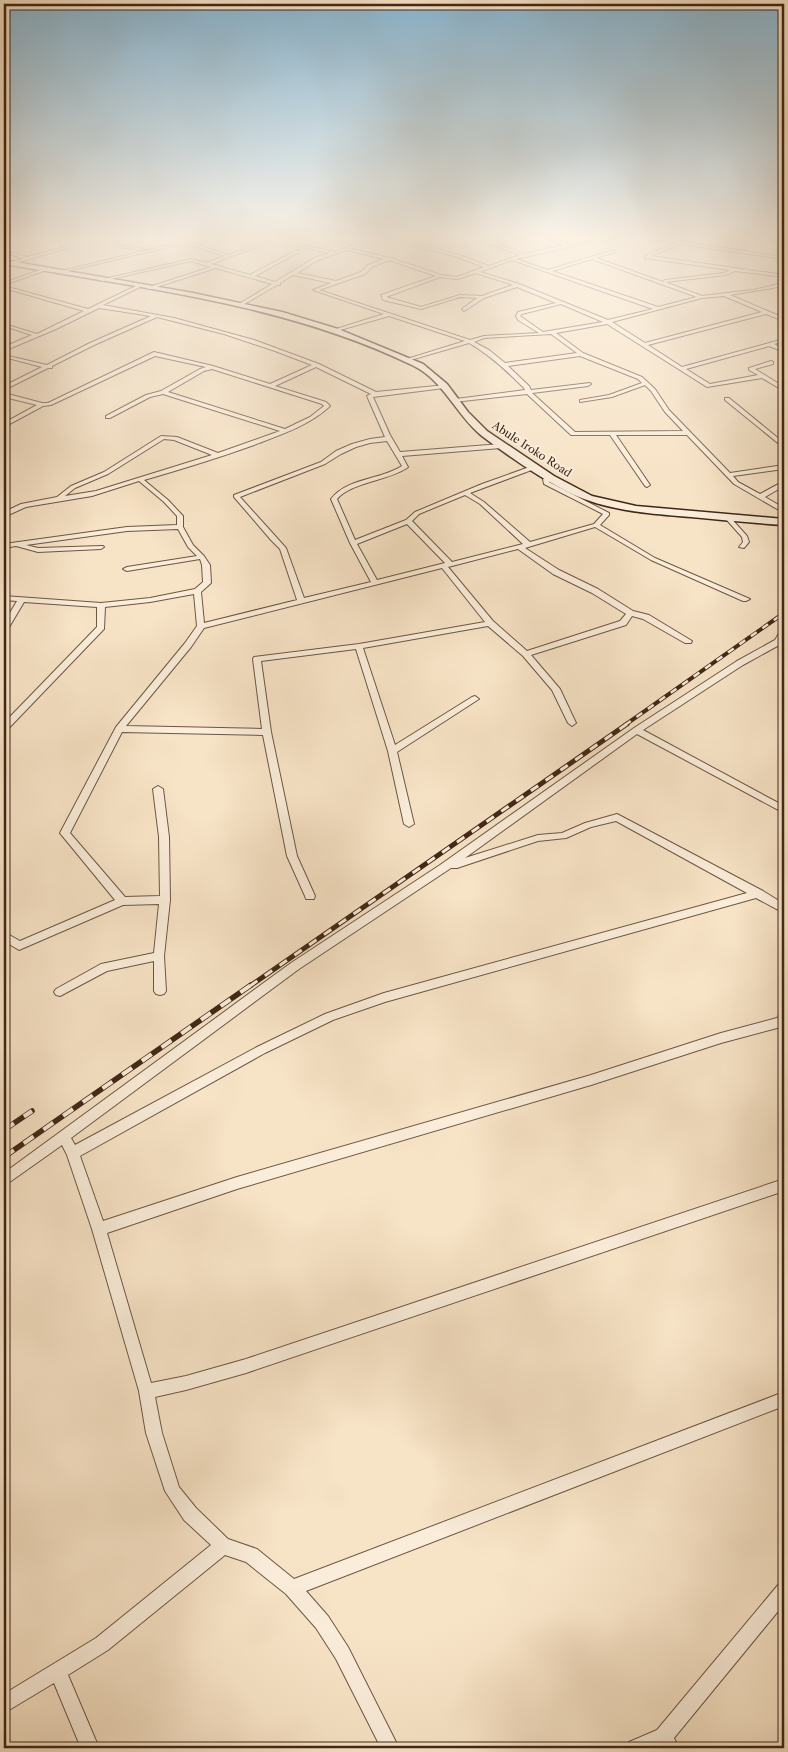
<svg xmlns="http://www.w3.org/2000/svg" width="788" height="1752" font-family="'Libre Caslon Text',serif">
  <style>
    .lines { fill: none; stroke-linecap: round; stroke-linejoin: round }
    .street-casing { stroke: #6e5643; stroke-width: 2 }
    .secondary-casing { stroke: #402717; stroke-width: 3 }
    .street { fill: #faedda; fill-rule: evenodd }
    .secondary { fill: #faedda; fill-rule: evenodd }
    .rail-far2-casing { stroke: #402717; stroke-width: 4 }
    .rail-far1-casing { stroke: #402717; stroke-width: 5 }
    .rail-casing { stroke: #402717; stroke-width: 5.5 }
    .rail-far2 { stroke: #faedda; stroke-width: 2.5; stroke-dasharray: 7; stroke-linecap: butt }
    .rail-far1 { stroke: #faedda; stroke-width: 3; stroke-dasharray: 9; stroke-linecap: butt }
    .rail { stroke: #faedda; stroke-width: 4; stroke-dasharray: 12; stroke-linecap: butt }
    .labels { text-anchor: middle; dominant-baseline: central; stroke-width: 4; stroke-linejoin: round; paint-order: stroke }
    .far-street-label { font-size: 11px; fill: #402717; stroke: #faedda }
  </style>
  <rect width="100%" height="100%" fill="#f7e3c6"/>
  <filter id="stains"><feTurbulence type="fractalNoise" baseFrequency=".004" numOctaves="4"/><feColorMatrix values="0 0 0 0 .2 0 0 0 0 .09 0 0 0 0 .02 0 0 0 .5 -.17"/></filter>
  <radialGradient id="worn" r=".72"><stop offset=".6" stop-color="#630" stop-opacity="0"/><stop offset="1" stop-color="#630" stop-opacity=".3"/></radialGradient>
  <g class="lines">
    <defs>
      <g id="street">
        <polygon points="56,238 61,238 68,248 12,264 10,262 23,259 4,252 4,250 27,257 64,247"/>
        <polygon points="111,238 115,238 119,245 145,249 143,250 117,247"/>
        <path d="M274,238H281L211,264L250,275L297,250H299V252L255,276L275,282L314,258L330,253L298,246V244L334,252L375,238H382L351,249L391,258L441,275L457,277L484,267L454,256L384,238H392L456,254L489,266L520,255L488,243L468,238C477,238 485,241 493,242C500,243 507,238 514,238L499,244L524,254L564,245L544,238H551L569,245L592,240L623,238L592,242L516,259L548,270L614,250L615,252L596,258L663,282L665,280L724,273L730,270L645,258V256L675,243L645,238H657L784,257V259L679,244L651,256L784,275V277L735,271L725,275L665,282L702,296L753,290L775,285L784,281V284L778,287L730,295L784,318V321L766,314L648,345L682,367L784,339V341L774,344L784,349V352L769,346L686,369L710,384L758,375L749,370V368L771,361L773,362V364L755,369L784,387V391L762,378L707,387L607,324L556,333L583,353L642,377L655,389L669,410L730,473L784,465V469L733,476L738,482L760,494L784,481V486L765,497L784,508V513L734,484L687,435H616L650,485L647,487L645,486L610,435H571L527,394L454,402V400L456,399L525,390L524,388C507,371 490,355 469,343L407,361V359L465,341L389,316L333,332V330L384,314L313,290L331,283L293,275L280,283V285H277L241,306L239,304L272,284L216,268L150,289L146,288L211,267L191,261L102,281L100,280L191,259L206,263L225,256L185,243L59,273L57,272L181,242L178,240L180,239L229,255ZM346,250L384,259L368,265L361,272L336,281L297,273L318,260ZM592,259L697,297L658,307L552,271ZM389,260L436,276L381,295L383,300L421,309L460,297L477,298L462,309L464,311L484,298L517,287L556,303L518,312L516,316L518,320L539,333L484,336L470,340L319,290L365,274L372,267ZM512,260L653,309L608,320L519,284L480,272ZM476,273L513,285L482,296L460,295L421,307L386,297L440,277L457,279ZM724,296L762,312L645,343L612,322L702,298ZM561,304L603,322L543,332L520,316L522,314ZM551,334L577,353L505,363L489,350L474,342L484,338ZM580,356L638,379L642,383L609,395L580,400V402L612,397L645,385L651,391L665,412L683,431L575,432L532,393L588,386L591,384L590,383L531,390L529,386L508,366Z"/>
        <polygon points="752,238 784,241 784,243 754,239"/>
        <polygon points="45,268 49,269 4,285 4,283"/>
        <path d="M138,285L140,287L103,305L174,318L254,340L319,364L376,392L446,385L447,386L444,388L373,397L390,435L400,452L501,444L504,446L501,448L402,456L408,467L407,468C387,481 352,482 337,499L355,540L406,520L415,512L482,484L535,465L538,467L537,468L470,493L484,502L530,542L594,524L603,514L544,484L543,479L553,477V479L549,482L609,513V515L600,525L655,558L750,599L746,601H743L651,560L595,527L525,548L559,570L598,589L633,611L649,615L692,641L691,643H685L643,619L632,616L626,625L531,655L560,689L576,723L572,726L568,723L552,690L523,656L488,626L363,648L395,745L472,697L475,696L479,699L397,752L414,824L409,827L404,824L388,751L356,649L261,661L271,732L297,856L315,896L314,899H306L305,896L287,856L263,735L122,732L70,833L125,897L160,896L159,837L153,789L158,786L163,789L169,837L170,900L164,956L166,991L164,994L160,995L156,994L154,991V961L107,971L60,996L56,995L54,992L56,989L101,964L154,953L159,904L123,905L19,950L4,941V932L20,941L115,900L60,833L116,727L185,643L197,626L194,594L150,602L105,607L104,629L7,730L4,731V723L97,627V607L24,602L8,629L4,631V623L17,601L4,600V596L101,603L150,598L195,589L203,582L202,565L200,559L127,571L123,569L127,567L197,556L188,547L178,529L127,531L26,545L38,548L103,546L104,547L101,549L38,552L16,546L4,548V544L127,527L177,525V516L164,502L139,481L92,496L26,507L4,517V512L21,504L57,497L71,486L104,472L161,436L177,437L218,453L280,431L163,394L150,397L110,418H106V416L146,395L161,391L200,369L206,367L155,356L51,405L43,406L4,427V423L37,405L4,397V393L42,403H48L154,352L213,366L270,384L312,365L275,351L224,334L157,317L94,345L52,366V368H48L4,390V386L42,367L4,357V355L47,365L90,343L151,316L99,308L56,329L4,351V347L32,335L4,326V324L37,334L84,311L4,288V286L88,309ZM316,367L371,394L367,396L385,437L370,439L352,444L336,451L321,462L234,495V497L271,540L280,549L297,600L204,623L201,592L211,583L210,565L204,556L193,545L183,527V516L168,500L144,480C182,469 218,458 254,445C280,435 308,426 329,407L330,406L326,402L275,386ZM212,369L322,404L324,406L310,417L285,429L168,392L204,371ZM164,439L174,440L212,455L96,491L65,496L75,488L108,474ZM387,441L402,466C380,480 347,478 331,499L350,543L371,582L304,598L286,548L240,497L325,464L341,454L356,447L370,443ZM465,495L480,504L523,544L452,562L412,521L419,514ZM407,524L445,563L377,580L357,544ZM518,549L553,574L592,593L626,614L620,621L527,651L493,621L448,567ZM442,568L485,622L359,644L254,657L253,659L262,729L126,726L191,647L204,628Z"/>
        <polygon points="725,398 729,398 784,443 784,448 725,400"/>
        <polygon points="725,516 729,516 747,536 749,542 744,548 739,547 743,542 742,537 725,518"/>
        <path d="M781,630H784V638L781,644L743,665L643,730L784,806V813L637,734L465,858L538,835L562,833L585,823L617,814L763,891L784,904V913L756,898L385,1002L333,1020L265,1053L80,1156L103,1221L237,1177L591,1075L721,1033L777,1018L780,1014L784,1012V1026L781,1027L721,1043L591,1085L237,1189L107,1233L151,1383L186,1376L246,1359L784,1179V1191L246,1373L186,1390L155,1397L162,1433L179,1487L196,1508L228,1539L257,1549L294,1579L784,1392V1406L306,1591L328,1616L348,1647L399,1748H381L336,1659L316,1628L286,1594L246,1562L225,1555L108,1650L68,1675L99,1748H81L54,1683L4,1713V1694L96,1638L211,1545L184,1520L165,1491L146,1433L139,1391L92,1229L67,1155L62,1145L4,1186V1173L291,963L440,865L634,728L737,661L775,640ZM616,821L747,893L384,993L325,1014L257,1047L75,1145L71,1138L299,969L451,868H457L538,841L566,838L591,827Z"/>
        <polygon points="784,1583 784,1604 674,1738 679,1748 626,1748 629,1742 657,1730 778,1585"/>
      </g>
      <path id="secondary" d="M4,260L193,293L282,312L338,329L423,364L447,384L468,412L487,431L554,476L592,496L636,506L784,519V525C753,523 722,520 691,517C656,514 620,512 587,500C557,490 507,455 482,436C457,416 444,381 414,366C287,304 142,288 4,264Z"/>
    </defs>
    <use href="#street" class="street-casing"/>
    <use href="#secondary" class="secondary-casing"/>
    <use href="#street" class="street"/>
    <use href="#secondary" class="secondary"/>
    <defs>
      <polyline id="rail-far2" points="625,725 784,613"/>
      <polyline id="rail-far1" points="250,986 627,724"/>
      <g id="rail">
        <polyline points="4,1130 32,1111"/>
        <polyline points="4,1157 251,985"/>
      </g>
    </defs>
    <use href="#rail-far2" class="rail-far2-casing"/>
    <use href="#rail-far1" class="rail-far1-casing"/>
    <use href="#rail" class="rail-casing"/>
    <use href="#rail-far2" class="rail-far2"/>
    <use href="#rail-far1" class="rail-far1"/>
    <use href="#rail" class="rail"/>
  </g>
  <linearGradient id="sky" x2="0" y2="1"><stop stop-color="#8ab8d4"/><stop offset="0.49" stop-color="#fbf2e5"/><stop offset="1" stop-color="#fbf2e5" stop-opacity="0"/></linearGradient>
  <rect width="788" height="484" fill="url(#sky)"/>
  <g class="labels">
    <g class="far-street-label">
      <text transform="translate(532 449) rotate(33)">Abule Iroko Road</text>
    </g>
  </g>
  <rect width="788" height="1752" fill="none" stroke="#f7e3c6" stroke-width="20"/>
  <rect x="5" y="5" width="778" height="1742" fill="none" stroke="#402717" stroke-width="2.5"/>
  <rect x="10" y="10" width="768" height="1732" fill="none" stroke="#402717"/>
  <rect width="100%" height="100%" filter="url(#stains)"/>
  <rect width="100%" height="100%" fill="url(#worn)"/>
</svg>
